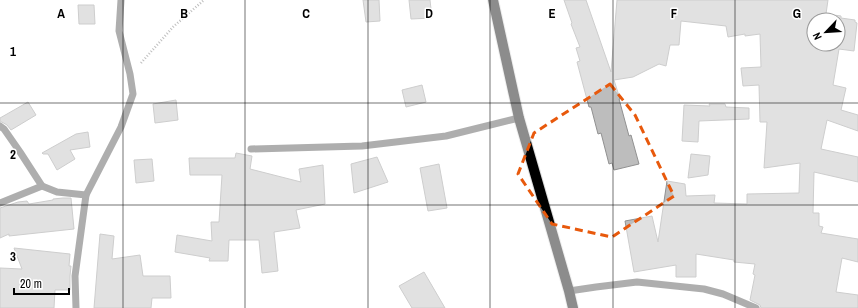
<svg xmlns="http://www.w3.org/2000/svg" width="858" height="308" font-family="'Archivo Narrow',sans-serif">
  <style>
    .building { fill: #bdbdbd; stroke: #919191; fill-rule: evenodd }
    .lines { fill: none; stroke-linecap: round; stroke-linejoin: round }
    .major-casing { stroke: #dbdbdb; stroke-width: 12 }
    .path { stroke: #6f6f6f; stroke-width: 2.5; stroke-dasharray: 1 2; stroke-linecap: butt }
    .minor { stroke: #4d4d4d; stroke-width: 7 }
    .major { stroke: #000; stroke-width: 10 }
    .marked { fill: none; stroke: #e8590c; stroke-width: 3; stroke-dasharray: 8 5; stroke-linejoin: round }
    .grid { fill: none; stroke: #000; stroke-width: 1; stroke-opacity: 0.55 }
    .grid-label { font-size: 13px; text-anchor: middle; font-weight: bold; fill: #000; stroke: #fff; stroke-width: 3; stroke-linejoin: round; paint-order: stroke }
  </style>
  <rect width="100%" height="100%" fill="#fff"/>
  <g class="building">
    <polygon points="363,0 379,0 380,21 366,22"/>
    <polygon points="409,0 430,0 432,18 411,19"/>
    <path d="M564,0H586L611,72L617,0H828L826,14L841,16V18L855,20V22L857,23L854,51L839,49L833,85L846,88L841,110L858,115V131L827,120L821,149L858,157V182L814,172L813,213H819V226L823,227L821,233L858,239V262L842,258L836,292L858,295V308H761L760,305L750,300L755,275L753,274L755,264L734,262V260L696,254V277H676V265L634,272L625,221L652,216L658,242L667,181L685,184L686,196L715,195L714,203L747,204V194L799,193L800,163L764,168L767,122H760L759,85L743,86L741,68L761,67L760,34L745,36V34L728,37L726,26L681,21L679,45H670L666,66L659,64L633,77L614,80L620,99H619L629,136L631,135L639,164L614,170L612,163L609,164L601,133L598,134L591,107H589L577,62L580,61L576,48L580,47L571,24L572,23ZM814,20H838V44H814Z"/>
    <polygon points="78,5 94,5 95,24 79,24"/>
    <polygon points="422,85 426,102 406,107 402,90"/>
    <polygon points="176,100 178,120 155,123 153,104"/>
    <polygon points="28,102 36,115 11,130 7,125 0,121 0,118"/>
    <polygon points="709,104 725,104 726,107 749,108 749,119 699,121 698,142 682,141 684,105 710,106"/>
    <polygon points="88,132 90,147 70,150 75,159 57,170 48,154 43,154 42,153 76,134"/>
    <polygon points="236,153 252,156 250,169 301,182 299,169 323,165 325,204 296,210 300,228 274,232 278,271 262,273 259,240 229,240 228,261 209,261 210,258 175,252 177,235 212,241 211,222 219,222 222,175 190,175 189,158 235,158"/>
    <polygon points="691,154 710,156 708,175 688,178"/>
    <polygon points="377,157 388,182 354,193 351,164"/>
    <polygon points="152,159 154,181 136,183 134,160"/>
    <polygon points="439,164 447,208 428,211 420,168"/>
    <polygon points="63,198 71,198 74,229 9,236 9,234 0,238 0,208 18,202 27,201 29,204 53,200 53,199"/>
    <polygon points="100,234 114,236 112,259 140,255 143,276 170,276 171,298 152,298 151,308 94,308"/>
    <polygon points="14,248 70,254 69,266 71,266 70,276 70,290 55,290 54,308 0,308 0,268 22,269"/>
    <polygon points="424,272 445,308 412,308 399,286"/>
  </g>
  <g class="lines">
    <defs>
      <polyline id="major" points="493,0 519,118 569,291 573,308"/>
    </defs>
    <use href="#major" class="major-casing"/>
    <polyline class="path" points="141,63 173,27 204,0"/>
    <g class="minor">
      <polyline points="0,126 4,129 20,152 42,186 57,192 86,195"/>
      <polyline points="251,149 362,146 446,136 519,118"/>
      <polyline points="0,203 42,186"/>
      <polyline points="569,291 596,287 637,282 704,289 723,294 756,308"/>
      <polyline points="76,308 75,276 86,195 121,127 133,94 130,74 119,31 121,0"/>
    </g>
    <use href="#major" class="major"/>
  </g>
  <path d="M0 0H858V308H0ZM610,84L635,115L674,196L612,237L552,224L518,174L534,133Z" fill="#fff" fill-opacity=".55" fill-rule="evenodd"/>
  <path class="marked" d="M610,84L635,115L674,196L612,237L552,224L518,174L534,133Z"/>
  <path class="grid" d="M123,0V308M245,0V308M368,0V308M490,0V308M613,0V308M735,0V308M0,103H858M0,205H858"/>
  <g class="grid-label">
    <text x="61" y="18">A</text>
    <text x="184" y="18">B</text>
    <text x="306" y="18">C</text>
    <text x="429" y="18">D</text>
    <text x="552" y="18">E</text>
    <text x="674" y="18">F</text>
    <text x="797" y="18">G</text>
    <text x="13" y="56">1</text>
    <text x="13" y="159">2</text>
    <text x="13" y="261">3</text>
  </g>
  <g transform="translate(826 32) rotate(245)"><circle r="19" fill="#ffffff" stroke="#999999"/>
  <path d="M0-3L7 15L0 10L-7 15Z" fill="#000000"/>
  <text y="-6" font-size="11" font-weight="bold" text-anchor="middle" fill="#000000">N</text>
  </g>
  <path d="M14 288v6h55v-6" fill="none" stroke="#000000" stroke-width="2"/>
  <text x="20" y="288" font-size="12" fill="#000000" stroke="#ffffff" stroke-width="3" paint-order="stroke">20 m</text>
</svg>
